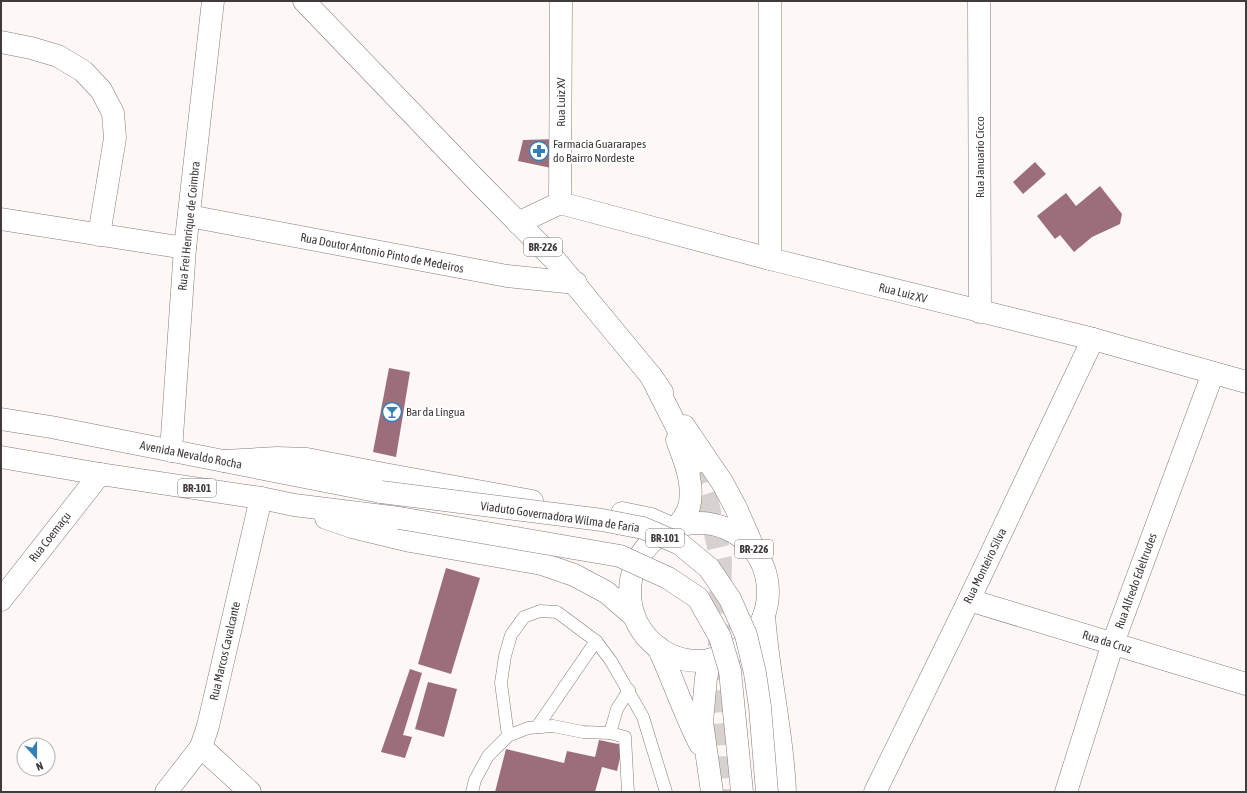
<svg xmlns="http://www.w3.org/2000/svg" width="1247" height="793" font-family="'Asap Condensed',sans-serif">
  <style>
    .building { fill: #9c6e7c }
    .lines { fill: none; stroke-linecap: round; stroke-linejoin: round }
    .trunk-tunnel { stroke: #d7d1d0; stroke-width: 22; stroke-dasharray: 22 11; stroke-linecap: butt }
    .service-casing { stroke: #867a78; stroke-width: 13 }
    .minor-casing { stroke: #867a78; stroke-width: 23 }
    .tertiary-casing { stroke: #867a78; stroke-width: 23 }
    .primary-casing { stroke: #867a78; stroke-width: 23 }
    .trunk-casing { stroke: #867a78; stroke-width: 23 }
    .service { stroke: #fff; stroke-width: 12 }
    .minor { stroke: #fff; stroke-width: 22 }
    .tertiary { stroke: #fff; stroke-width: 22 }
    .primary { stroke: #fff; stroke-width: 22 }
    .trunk { stroke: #fff; stroke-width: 22 }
    .trunk-bridge-casing { stroke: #867a78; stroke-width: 23; stroke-linecap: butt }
    .trunk-bridge { stroke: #fff; stroke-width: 22 }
    .labels { text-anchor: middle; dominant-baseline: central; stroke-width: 4; stroke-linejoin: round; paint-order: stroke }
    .shield { fill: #fff; stroke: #797675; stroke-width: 1 }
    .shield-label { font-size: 11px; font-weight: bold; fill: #403b3a }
    .street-label { font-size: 12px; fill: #403b3a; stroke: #fff }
    .poi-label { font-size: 12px; fill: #403b3a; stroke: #fff; text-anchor: start }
  </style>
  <rect width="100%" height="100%" fill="#fdf7f6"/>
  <g class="building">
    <polygon points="557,139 556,169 518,161 523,140"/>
    <polygon points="1035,162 1046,174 1023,194 1013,182"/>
    <polygon points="1100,186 1122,214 1120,224 1092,237 1074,252 1060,235 1055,239 1037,216 1066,193 1076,206"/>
    <polygon points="389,368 410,372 396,457 373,452"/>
    <polygon points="446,568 480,578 451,674 418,664"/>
    <polygon points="410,669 422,673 403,735 412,737 405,758 381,752"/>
    <polygon points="428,682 457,689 444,737 415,729"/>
    <polygon points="599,740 623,745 617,771 602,767 595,792 495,792 506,749 564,763 567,751 595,757"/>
  </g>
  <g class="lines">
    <polyline class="trunk-tunnel" points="695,463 708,503 721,560 718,683 726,792"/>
    <defs>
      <g id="service">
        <polyline points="537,727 596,641"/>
        <polyline points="508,736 501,683 505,656 511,635 524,617 540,611 557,612 596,641 611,661 643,717 666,792"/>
        <polyline points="472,792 475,780 488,756 508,736 528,728 553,726 583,732 610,733"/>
        <polyline points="628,792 625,737 610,733 617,709 629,690"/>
      </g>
      <g id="minor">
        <polyline points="979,1 980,312"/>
        <polyline points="1,42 31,48 58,56 83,71 101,90 113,113 115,138 99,235"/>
        <polyline points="560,203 561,1"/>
        <polyline points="189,216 507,276 576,283"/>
        <polyline points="1,219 185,248"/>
        <polyline points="518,223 560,203 770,259 1093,339 1246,382"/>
        <polyline points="770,259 770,1"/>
        <polyline points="171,451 185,248 213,1"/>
        <polyline points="1,600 100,474"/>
        <polyline points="969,600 1246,684"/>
        <polyline points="166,792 201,747"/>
        <polyline points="875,792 969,600 1093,339"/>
        <polyline points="1066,792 1113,643 1213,373"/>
      </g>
      <polyline id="tertiary" points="250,792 201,747 208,726 261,498"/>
      <g id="primary">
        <polyline points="304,1 479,183 555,260 651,376 662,392"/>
        <polyline points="684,426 722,482 736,508 754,549"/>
        <path d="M677,440C685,461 696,488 688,510C686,515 681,521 678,526"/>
        <circle cx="699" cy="592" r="69"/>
        <path d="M764,615C768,674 783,733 785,792"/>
        <path d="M658,647C673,679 684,713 700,744"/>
        <polyline points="711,659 706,678 702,722 712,792"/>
      </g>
      <g id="trunk">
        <polyline points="651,376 695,463"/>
        <polyline points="1,419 51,427 381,492"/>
        <polyline points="1,457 100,474 261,498 294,505 399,518"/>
        <polyline points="224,461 277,458 307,459 384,474 532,501"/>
        <polyline points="622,513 651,519 671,528"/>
        <polyline points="326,518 352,527 410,541 542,564 574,575 606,592 634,616"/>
      </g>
    </defs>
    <use href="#service" class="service-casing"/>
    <use href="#minor" class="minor-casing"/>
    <use href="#tertiary" class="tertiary-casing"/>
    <use href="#primary" class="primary-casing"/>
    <use href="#trunk" class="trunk-casing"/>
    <use href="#service" class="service"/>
    <use href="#minor" class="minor"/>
    <use href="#tertiary" class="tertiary"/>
    <use href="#primary" class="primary"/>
    <use href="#trunk" class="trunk"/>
    <defs>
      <g id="trunk-bridge">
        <polyline points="381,492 602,520 643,528 680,544 709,568 730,599 746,635 755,673 760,707 767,792"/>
        <polyline points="399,518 620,556 668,578 698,598 720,637 730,671 742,792"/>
      </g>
    </defs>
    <use href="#trunk-bridge" class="trunk-bridge-casing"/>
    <use href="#trunk-bridge" class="trunk-bridge"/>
  </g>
  <defs>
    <symbol id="pharmacy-ring" viewBox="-11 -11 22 22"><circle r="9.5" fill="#fff" stroke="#377fb3" stroke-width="1.5"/><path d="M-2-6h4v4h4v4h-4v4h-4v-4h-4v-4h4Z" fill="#377fb3"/></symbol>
    <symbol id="bar-ring" viewBox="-11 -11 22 22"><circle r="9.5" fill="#fff" stroke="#377fb3" stroke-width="1.5"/><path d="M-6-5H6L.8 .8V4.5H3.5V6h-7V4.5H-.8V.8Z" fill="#377fb3"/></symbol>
  </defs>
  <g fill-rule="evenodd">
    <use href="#pharmacy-ring" x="528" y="140" width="22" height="22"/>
    <use href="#bar-ring" x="381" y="401" width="22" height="22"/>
  </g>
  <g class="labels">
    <g class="shield">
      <rect x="524" y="238" width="38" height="18" rx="3"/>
      <rect x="178" y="479" width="38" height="18" rx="3"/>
      <rect x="646" y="529" width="38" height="18" rx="3"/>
      <rect x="735" y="540" width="38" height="18" rx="3"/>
    </g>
    <g class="shield-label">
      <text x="543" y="247">BR-226</text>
      <text x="197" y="488">BR-101</text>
      <text x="665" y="538">BR-101</text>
      <text x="754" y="549">BR-226</text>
    </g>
    <g class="street-label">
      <text transform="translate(561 102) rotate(-90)">Rua Luiz XV</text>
      <text transform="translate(980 157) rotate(-90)">Rua Januario Cicco</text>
      <text transform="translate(189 226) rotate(-84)">Rua Frei Henrique de Coimbra</text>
      <text transform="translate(382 253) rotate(11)">Rua Doutor Antonio Pinto de Medeiros</text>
      <text transform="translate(903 293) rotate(14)">Rua Luiz XV</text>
      <text transform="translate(191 455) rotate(11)">Avenida Nevaldo Rocha</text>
      <text transform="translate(560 517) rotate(8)">Viaduto Governadora Wilma de Faria</text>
      <text transform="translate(50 537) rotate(-52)">Rua Coemaçu</text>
      <text transform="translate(985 566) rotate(-64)">Rua Monteiro Silva</text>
      <text transform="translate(1136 581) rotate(-70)">Rua Alfredo Edeltrudes</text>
      <text transform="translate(1107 642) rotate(17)">Rua da Cruz</text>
      <text transform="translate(225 651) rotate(-77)">Rua Marcos Cavalcante</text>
    </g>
    <g class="poi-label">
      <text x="553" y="144">Farmacia Guararapes<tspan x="553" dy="14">do Bairro Nordeste</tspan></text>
      <text x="406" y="412">Bar da Língua</text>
    </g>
  </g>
  <rect width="1247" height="793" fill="none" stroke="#403b3a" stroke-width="4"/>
  <g transform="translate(36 757) rotate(159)"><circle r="19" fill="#ffffff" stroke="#b3b1b0"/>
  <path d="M0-3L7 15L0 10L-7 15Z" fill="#377fb3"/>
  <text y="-6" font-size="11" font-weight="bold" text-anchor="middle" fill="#403b3a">N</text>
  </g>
</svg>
